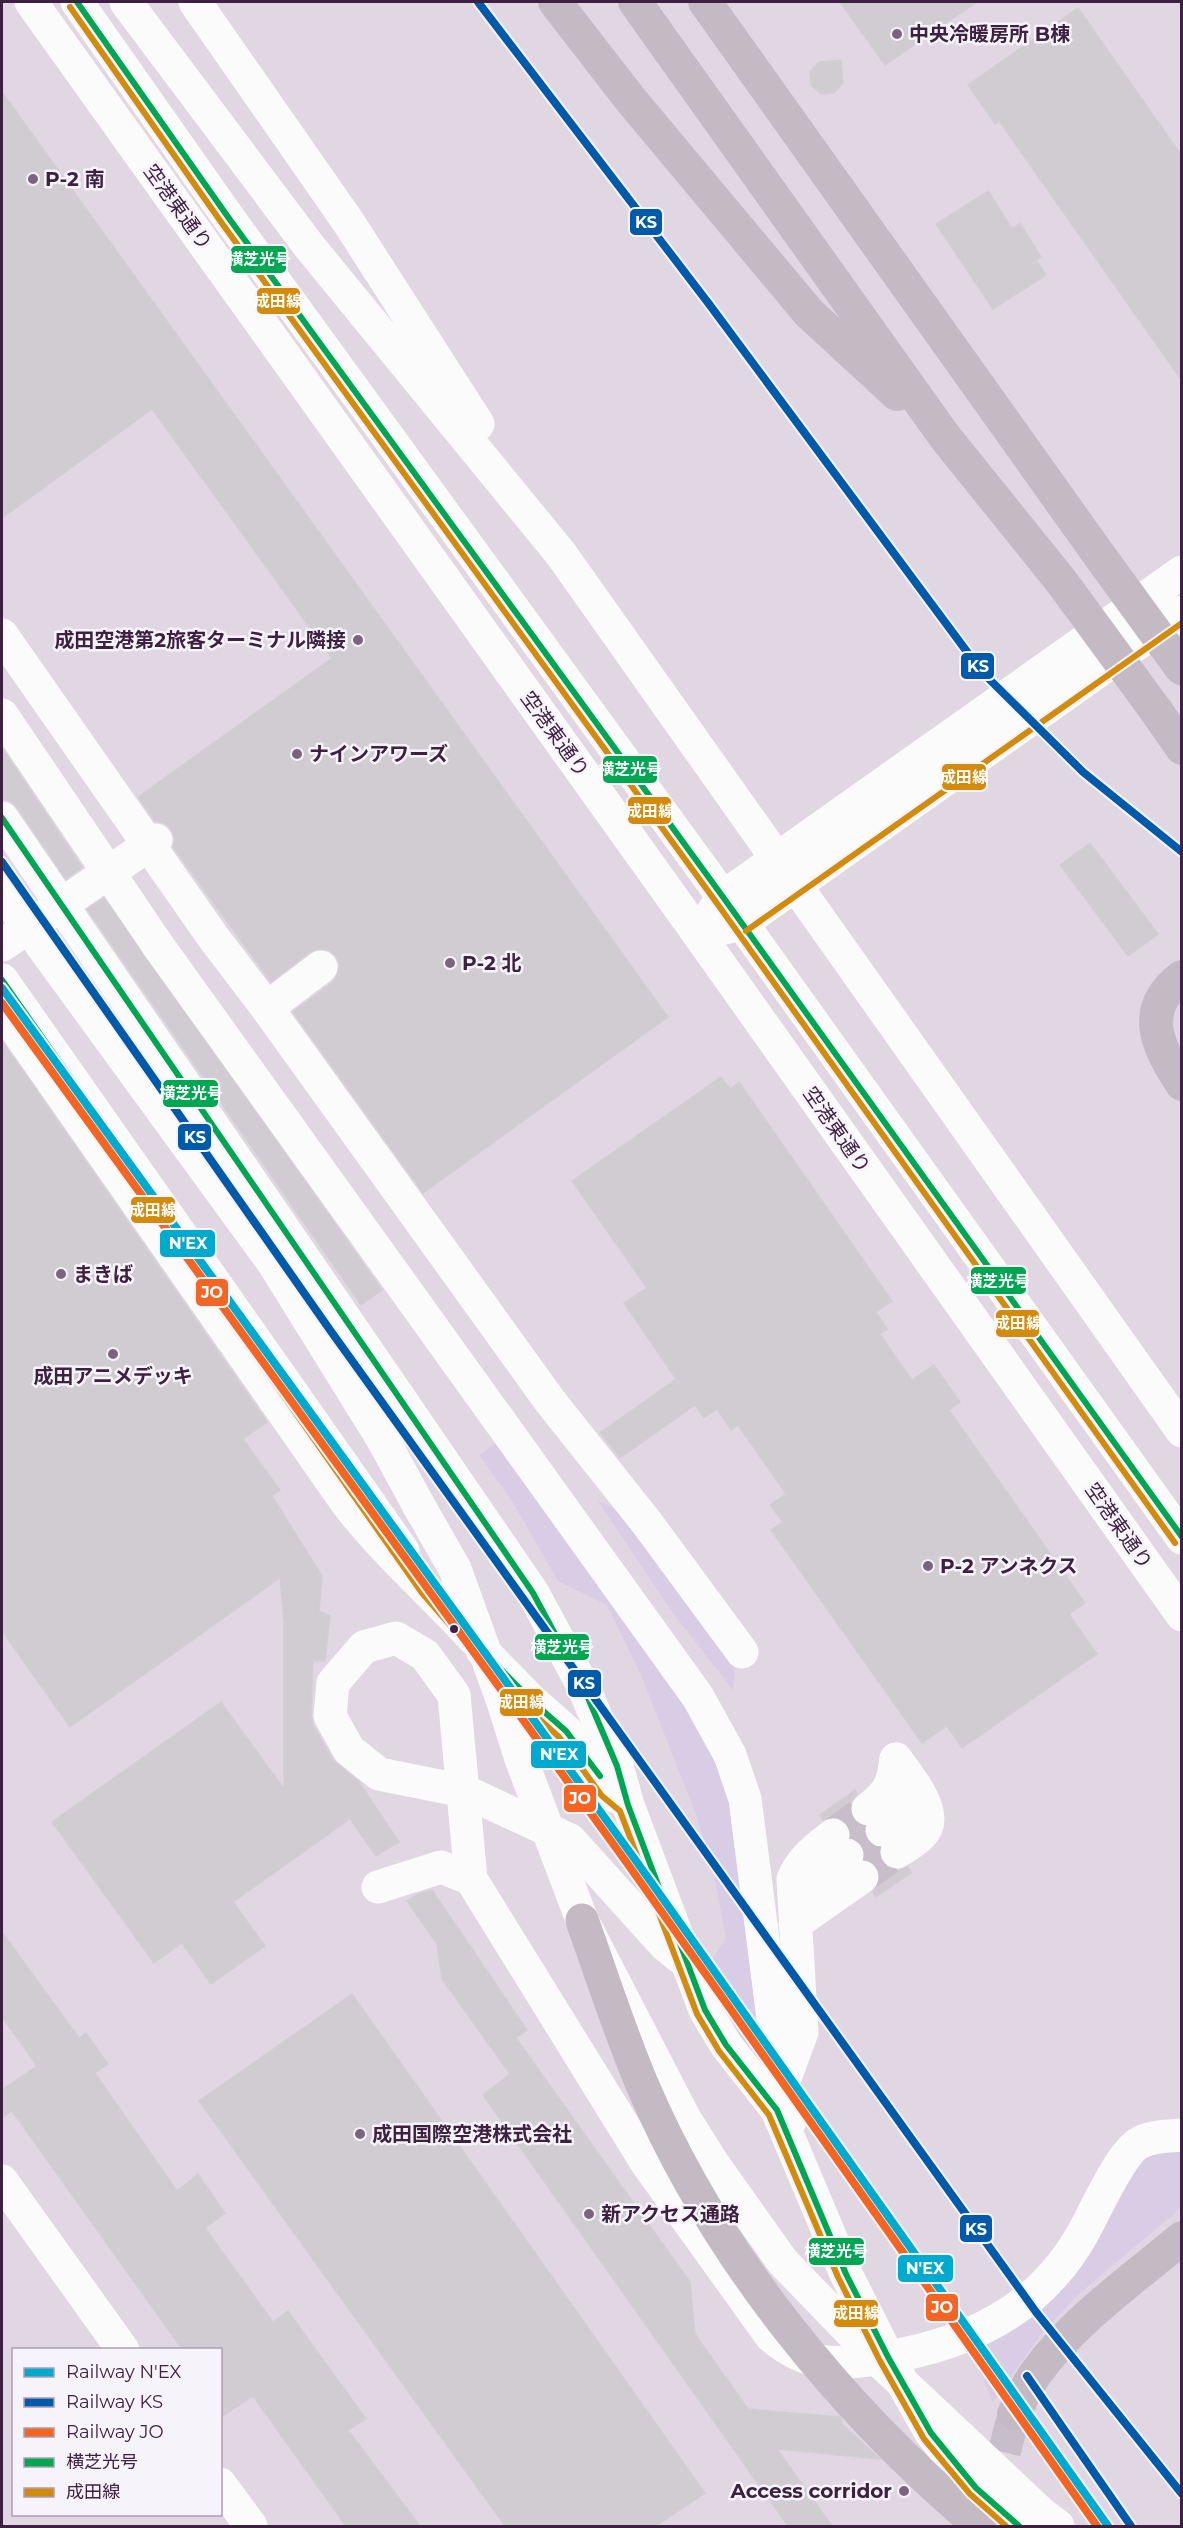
<svg xmlns="http://www.w3.org/2000/svg" width="1183" height="2528" font-family="Montserrat,'Noto Sans JP',sans-serif">
  <style>
    .built { fill: #e0d7e3; fill-rule: evenodd }
    .grass { fill: #d8cde5 }
    .building { fill: #d1ccd2; stroke: #d2ced4; stroke-width: 1.5 }
    .lines { fill: none; stroke-linecap: round; stroke-linejoin: round }
    .minor-tunnel { stroke: #c7bec9; stroke-width: 33; stroke-dasharray: 33 16; stroke-linecap: butt }
    .highway-tunnel { stroke: #c7bec9; stroke-width: 33; stroke-dasharray: 33 16; stroke-linecap: butt }
    .highway-casing { stroke: #c9c1ca; stroke-width: 34 }
    .minor { stroke: #fcfbfc; stroke-width: 33 }
    .highway { stroke: #c3bac3; stroke-width: 33 }
    .highway-bridge-casing { stroke: #c9c1ca; stroke-width: 34; stroke-linecap: butt }
    .minor-bridge { stroke: #fcfbfc; stroke-width: 33 }
    .highway-bridge { stroke: #c3bac3; stroke-width: 33 }
    .bus-1-casing { stroke: #f7f3fa; stroke-width: 10 }
    .bus-2-casing { stroke: #f7f3fa; stroke-width: 10 }
    .bus-1 { stroke: #00a651; stroke-width: 6 }
    .bus-2 { stroke: #d28b0d; stroke-width: 6 }
    .rail-1-casing { stroke: #f7f3fa; stroke-width: 12 }
    .rail-2-casing { stroke: #f7f3fa; stroke-width: 12 }
    .rail-3-casing { stroke: #f7f3fa; stroke-width: 12 }
    .rail-1 { stroke: #00a9ce; stroke-width: 8 }
    .rail-2 { stroke: #005aaa; stroke-width: 8 }
    .rail-3 { stroke: #f26522; stroke-width: 8 }
    .poi-dot { fill: #79667c; stroke: #f7f3fa; stroke-width: 2 }
    .bus-dot { fill: #3d2140; stroke: #f7f3fa; stroke-width: 2 }
    .labels { text-anchor: middle; dominant-baseline: central; stroke-width: 5; stroke-linejoin: round; paint-order: stroke }
    .poi-label { font-size: 20px; font-weight: bold; fill: #3d2140; stroke: #f7f3fa; text-anchor: start }
    .street-label { font-size: 20px; fill: #3d2140; stroke: #f7f3fa }
    .line-badge { stroke: #f7f3fa; stroke-width: 2 }
    .badge-label { font-size: 16px; text-anchor: middle; font-weight: bold; fill: #fff }
  </style>
  <rect width="100%" height="100%" fill="#e9e5eb"/>
  <path class="built" d="M2,2H1181V2526H2ZM14,2350H220V2514H14Z"/>
  <g class="grass">
    <polygon points="496,1443 722,1758 739,1806 765,2053 760,2059 739,2040 714,1997 709,1976 713,1958 726,1938 713,1870 696,1814 641,1675 607,1605 558,1581 512,1501 479,1455"/>
    <polygon points="598,1501 621,1511 728,1648 735,1673 733,1690 673,1613"/>
    <polygon points="1181,2146 1181,2208 1080,2293 1041,2334 993,2402 984,2381 978,2351 954,2356 1013,2320 1135,2161"/>
  </g>
  <g class="building">
    <polygon points="840,2 977,2 885,65"/>
    <polygon points="1078,8 1182,156 1182,381 999,121 995,124 968,85"/>
    <polygon points="841,60 843,83 834,93 821,94 811,85 810,72 819,62"/>
    <polygon points="2,92 668,1017 423,1193 293,1012 333,982 338,974 340,965 336,956 329,950 318,949 310,952 271,982 173,847 175,838 171,829 165,823 155,821 138,797 332,658 152,409 2,518"/>
    <polygon points="988,191 1012,229 1020,223 1041,257 1036,260 1046,275 993,309 936,224"/>
    <polygon points="2,748 82,867 66,879 17,807 11,801 2,799"/>
    <polygon points="1090,843 1158,934 1128,956 1060,865"/>
    <polygon points="104,898 382,1290 361,1305 87,909"/>
    <polygon points="2,1041 267,1422 243,1439 280,1490 272,1496 322,1576 319,1611 330,1616 325,1661 313,1661 311,1714 313,1725 333,1760 359,1782 399,1842 376,1856 350,1819 233,1902 265,1946 211,1984 182,1943 154,1963 52,1822 221,1702 284,1789 284,1621 280,1578 70,1727 2,1631"/>
    <polygon points="721,1077 730,1089 739,1082 892,1301 876,1312 887,1329 880,1334 897,1359 912,1380 934,1365 960,1402 949,1410 1085,1603 1069,1614 1097,1654 962,1748 947,1726 922,1743 771,1530 783,1522 770,1505 786,1494 738,1425 731,1430 717,1409 704,1418 695,1405 620,1458 600,1433 676,1379 624,1303 647,1288 572,1181"/>
    <polygon points="855,1790 857,1794 851,1802 850,1812 854,1821 864,1827 864,1833 867,1842 879,1848 881,1862 889,1869 897,1871 908,1867 911,1873 876,1897 873,1892 879,1884 881,1875 877,1866 865,1859 866,1852 862,1844 851,1837 848,1824 840,1818 831,1816 823,1820 820,1815"/>
    <polygon points="432,1890 527,2030 516,2038 690,2282 695,2334 748,2409 840,2417 842,2424 880,2459 777,2449 832,2526 788,2526 483,2095 510,2074 442,1979 437,1944 407,1901 418,1894"/>
    <polygon points="2,1932 79,2038 86,2033 108,2064 95,2073 177,2191 198,2174 225,2213 205,2228 273,2322 288,2311 366,2419 348,2430 420,2526 346,2526 253,2396 220,2418 220,2349 182,2349 12,2111 2,2118 2,2090 37,2066 2,2017"/>
    <polygon points="352,1994 705,2493 656,2526 505,2526 199,2101"/>
  </g>
  <g class="lines">
    <g class="minor-tunnel">
      <polyline points="833,1835 868,1809"/>
      <polyline points="847,1855 882,1830"/>
      <polyline points="862,1877 897,1852"/>
    </g>
    <polyline class="highway-tunnel" points="1000,2501 1004,2453 1014,2414"/>
    <defs>
      <g id="highway">
        <polyline points="555,2 631,100 809,313 897,394"/>
        <polyline points="635,2 945,437 1061,581"/>
        <polyline points="705,2 1099,555"/>
        <polyline points="1157,712 1182,748"/>
        <path d="M1182,977C1139,1009 1157,1047 1182,1084"/>
        <path d="M1014,2414C1021,2400 1027,2385 1036,2373C1074,2320 1132,2280 1182,2238"/>
      </g>
    </defs>
    <use href="#highway" class="highway-casing"/>
    <g class="minor">
      <polyline points="31,2 699,935 1182,1615"/>
      <polyline points="77,2 228,217 723,897 1182,1538"/>
      <polyline points="126,2 309,246 561,554"/>
      <polyline points="195,2 349,223 478,424"/>
      <polyline points="2,635 213,937 267,1008 550,1401 647,1523 742,1652"/>
      <polyline points="2,715 159,947 698,1697 730,1755 745,1799 782,2088 790,2121"/>
      <polyline points="2,818 533,1593 583,1686 617,1766 628,1805 705,2010 726,2045 777,2110 846,2274 888,2357 931,2433 976,2488 1019,2526"/>
      <polyline points="2,891 274,1264 382,1438 419,1506"/>
      <polyline points="711,915 723,897 1182,572"/>
      <polyline points="721,929 741,924 1182,612"/>
      <polyline points="2,980 403,1551"/>
      <polyline points="267,1008 321,967"/>
      <polyline points="482,1650 533,1702 566,1731 609,1790 617,1797"/>
      <path d="M896,1759C908,1776 942,1815 921,1835C914,1842 905,1847 897,1852"/>
      <path d="M868,1809C889,1793 893,1784 896,1759"/>
      <path d="M882,1830C901,1816 909,1811 915,1786"/>
      <polyline points="378,1887 441,1867 471,1879"/>
      <polyline points="794,1894 847,1855"/>
      <polyline points="795,1924 862,1877"/>
      <path d="M681,1958L665,1945L570,1840L464,1791L379,1774L349,1750L330,1716L333,1683L364,1647L396,1638L425,1655L454,1695L471,1879L646,2162L771,2336C808,2368 836,2365 882,2358C946,2348 1010,2325 1054,2274C1065,2262 1075,2247 1083,2233C1095,2212 1121,2151 1141,2142C1153,2136 1169,2136 1182,2135"/>
      <path d="M784,2081L802,2032L793,1879C802,1858 816,1849 833,1835"/>
      <polyline points="2,2181 123,2350"/>
      <polyline points="220,2484 251,2526"/>
    </g>
    <use href="#highway" class="highway"/>
    <defs>
      <g id="highway-bridge">
        <polyline points="1099,555 1182,669"/>
        <polyline points="1061,581 1157,712"/>
        <path d="M582,1920C602,1975 620,2032 643,2086C716,2256 840,2408 980,2526"/>
      </g>
    </defs>
    <use href="#highway-bridge" class="highway-bridge-casing"/>
    <g class="minor-bridge">
      <polyline points="561,554 1182,1431"/>
      <polyline points="2,945 156,840"/>
      <path d="M2,1009L346,1502C384,1552 432,1593 475,1640"/>
      <polyline points="419,1506 455,1569 503,1702 521,1759 582,1920 685,2119 712,2162 783,2262 874,2356 1042,2514 1058,2526"/>
    </g>
    <use href="#highway-bridge" class="highway-bridge"/>
    <defs>
      <g id="bus-1">
        <polyline points="77,2 228,217 723,897 1182,1537"/>
        <polyline points="2,818 533,1593 583,1686 617,1766 628,1805 705,2010 726,2045 777,2110 846,2274 888,2357 931,2433 976,2488 1019,2526"/>
        <polyline points="2,980 429,1588 490,1658 533,1702 566,1731 600,1776"/>
      </g>
      <g id="bus-2">
        <polyline points="70,7 221,222 716,902 1175,1543"/>
        <polyline points="746,931 1182,623"/>
        <polyline points="2,995 422,1593 484,1664 527,1708 559,1737 602,1796 620,1811 697,2014 719,2051 769,2115 838,2277 880,2361 924,2439 970,2494 1006,2526"/>
      </g>
    </defs>
    <use href="#bus-1" class="bus-1-casing"/>
    <use href="#bus-2" class="bus-2-casing"/>
    <use href="#bus-1" class="bus-1"/>
    <use href="#bus-2" class="bus-2"/>
    <defs>
      <polyline id="rail-1" points="2,988 634,1858 1108,2526"/>
      <g id="rail-2">
        <polyline points="478,2 709,304 982,672 1083,772 1182,852"/>
        <polyline points="2,862 330,1330 1036,2312 1182,2494"/>
        <polyline points="1027,2376 1131,2526"/>
      </g>
      <polyline id="rail-3" points="2,1003 627,1863 1097,2526"/>
    </defs>
    <use href="#rail-1" class="rail-1-casing"/>
    <use href="#rail-2" class="rail-2-casing"/>
    <use href="#rail-3" class="rail-3-casing"/>
    <use href="#rail-1" class="rail-1"/>
    <use href="#rail-2" class="rail-2"/>
    <use href="#rail-3" class="rail-3"/>
  </g>
  <g class="poi-dot">
    <circle cx="897" cy="34" r="6"/>
    <circle cx="33" cy="179" r="6"/>
    <circle cx="358" cy="640" r="6"/>
    <circle cx="297" cy="754" r="6"/>
    <circle cx="450" cy="963" r="6"/>
    <circle cx="61" cy="1274" r="6"/>
    <circle cx="113" cy="1354" r="6"/>
    <circle cx="928" cy="1566" r="6"/>
    <circle cx="360" cy="2134" r="6"/>
    <circle cx="589" cy="2214" r="6"/>
    <circle cx="904" cy="2491" r="6"/>
  </g>
  <circle class="bus-dot" cx="454" cy="1629" r="5"/>
  <g class="labels">
    <g class="poi-label">
      <text x="909" y="34">中央冷暖房所 B棟</text>
      <text x="45" y="179">P-2 南</text>
      <text x="346" y="640" text-anchor="end">成田空港第2旅客ターミナル隣接</text>
      <text x="309" y="754">ナインアワーズ</text>
      <text x="462" y="963">P-2 北</text>
      <text x="73" y="1274">まきば</text>
      <text x="113" y="1376" text-anchor="middle">成田アニメデッキ</text>
      <text x="940" y="1566">P-2 アンネクス</text>
      <text x="372" y="2134">成田国際空港株式会社</text>
      <text x="601" y="2214">新アクセス通路</text>
      <text x="892" y="2491" text-anchor="end">Access corridor</text>
    </g>
    <g class="street-label">
      <text transform="translate(178 207) rotate(54)">空港東通り</text>
      <text transform="translate(555 734) rotate(54)">空港東通り</text>
      <text transform="translate(837 1130) rotate(55)">空港東通り</text>
      <text transform="translate(1119 1526) rotate(55)">空港東通り</text>
    </g>
  </g>
  <g class="line-badge">
    <rect x="629" y="208" width="34" height="28" rx="6" fill="#005aaa"/>
    <rect x="230" y="245" width="57" height="29" rx="6" fill="#00a651"/>
    <rect x="256" y="287" width="45" height="28" rx="6" fill="#d28b0d"/>
    <rect x="960" y="652" width="35" height="28" rx="6" fill="#005aaa"/>
    <rect x="602" y="755" width="56" height="29" rx="6" fill="#00a651"/>
    <rect x="941" y="763" width="46" height="28" rx="6" fill="#d28b0d"/>
    <rect x="627" y="796" width="45" height="29" rx="6" fill="#d28b0d"/>
    <rect x="162" y="1079" width="57" height="29" rx="6" fill="#00a651"/>
    <rect x="177" y="1123" width="35" height="28" rx="6" fill="#005aaa"/>
    <rect x="130" y="1196" width="46" height="28" rx="6" fill="#d28b0d"/>
    <rect x="159" y="1229" width="57" height="29" rx="6" fill="#00a9ce"/>
    <rect x="970" y="1266" width="57" height="29" rx="6" fill="#00a651"/>
    <rect x="195" y="1278" width="34" height="29" rx="6" fill="#f26522"/>
    <rect x="995" y="1309" width="45" height="29" rx="6" fill="#d28b0d"/>
    <rect x="534" y="1633" width="56" height="28" rx="6" fill="#00a651"/>
    <rect x="567" y="1669" width="35" height="29" rx="6" fill="#005aaa"/>
    <rect x="499" y="1688" width="45" height="29" rx="6" fill="#d28b0d"/>
    <rect x="530" y="1740" width="57" height="29" rx="6" fill="#00a9ce"/>
    <rect x="563" y="1784" width="34" height="29" rx="6" fill="#f26522"/>
    <rect x="959" y="2214" width="34" height="29" rx="6" fill="#005aaa"/>
    <rect x="808" y="2237" width="57" height="29" rx="6" fill="#00a651"/>
    <rect x="897" y="2254" width="57" height="29" rx="6" fill="#00a9ce"/>
    <rect x="925" y="2293" width="34" height="29" rx="6" fill="#f26522"/>
    <rect x="833" y="2299" width="46" height="29" rx="6" fill="#d28b0d"/>
  </g>
  <g class="badge-label">
    <text x="646" y="228">KS</text>
    <text x="259" y="265">横芝光号</text>
    <text x="278" y="307">成田線</text>
    <text x="978" y="672">KS</text>
    <text x="630" y="775">横芝光号</text>
    <text x="964" y="783">成田線</text>
    <text x="650" y="817">成田線</text>
    <text x="191" y="1099">横芝光号</text>
    <text x="195" y="1143">KS</text>
    <text x="153" y="1216">成田線</text>
    <text x="188" y="1249">N'EX</text>
    <text x="998" y="1287">横芝光号</text>
    <text x="212" y="1298">JO</text>
    <text x="1018" y="1329">成田線</text>
    <text x="562" y="1653">横芝光号</text>
    <text x="584" y="1689">KS</text>
    <text x="521" y="1708">成田線</text>
    <text x="559" y="1760">N'EX</text>
    <text x="580" y="1804">JO</text>
    <text x="976" y="2235">KS</text>
    <text x="836" y="2257">横芝光号</text>
    <text x="925" y="2274">N'EX</text>
    <text x="942" y="2313">JO</text>
    <text x="856" y="2319">成田線</text>
  </g>
  <rect width="1183" height="2528" fill="none" stroke="#3d2140" stroke-width="6"/>
  <rect x="12" y="2348" width="210" height="168" fill="#f7f3fa" stroke="#ad9fb0" stroke-width="1.5"/>
  <rect x="24" y="2368" width="30" height="9" fill="#00a9ce" stroke="#ad9fb0" stroke-width="1.5"/>
  <text x="66" y="2378" font-size="18" fill="#3d2140">Railway N'EX</text>
  <rect x="24" y="2398" width="30" height="9" fill="#005aaa" stroke="#ad9fb0" stroke-width="1.5"/>
  <text x="66" y="2408" font-size="18" fill="#3d2140">Railway KS</text>
  <rect x="24" y="2428" width="30" height="9" fill="#f26522" stroke="#ad9fb0" stroke-width="1.5"/>
  <text x="66" y="2438" font-size="18" fill="#3d2140">Railway JO</text>
  <rect x="24" y="2458" width="30" height="9" fill="#00a651" stroke="#ad9fb0" stroke-width="1.5"/>
  <text x="66" y="2468" font-size="18" fill="#3d2140">横芝光号</text>
  <rect x="24" y="2488" width="30" height="9" fill="#d28b0d" stroke="#ad9fb0" stroke-width="1.5"/>
  <text x="66" y="2498" font-size="18" fill="#3d2140">成田線</text>
</svg>
